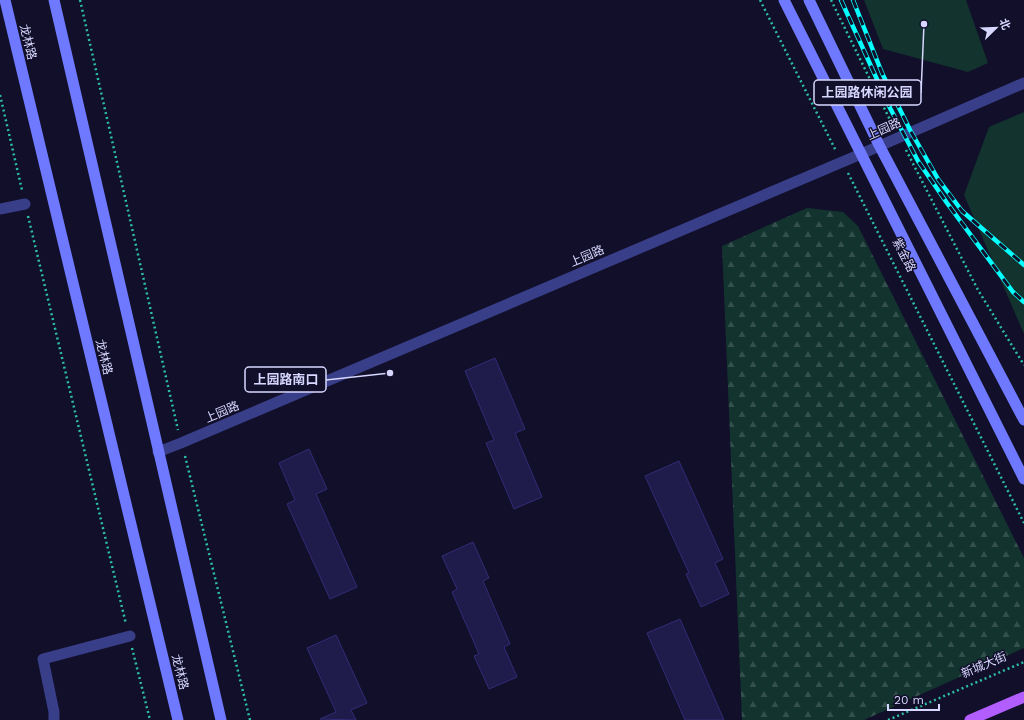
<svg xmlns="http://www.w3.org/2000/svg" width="1024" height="720" font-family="'Work Sans','Noto Sans SC',sans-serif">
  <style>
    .forest { fill: url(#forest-firs) }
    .park { fill: #12332e }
    .building { fill: #1f1b4a; stroke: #332c77 }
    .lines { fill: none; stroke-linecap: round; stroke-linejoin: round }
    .path { stroke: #2cbea6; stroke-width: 2.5; stroke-dasharray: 2 3; stroke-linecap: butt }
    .minor { stroke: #393e89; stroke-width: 11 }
    .tertiary { stroke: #393e89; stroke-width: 11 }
    .secondary { stroke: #6e79ff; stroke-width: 11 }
    .primary { stroke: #b25eff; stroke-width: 11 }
    .rail-casing { stroke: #03fffe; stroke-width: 4.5 }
    .rail { stroke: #110f29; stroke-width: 3; stroke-dasharray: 9; stroke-linecap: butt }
    .labels { text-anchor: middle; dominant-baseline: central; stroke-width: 3; stroke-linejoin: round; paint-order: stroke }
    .street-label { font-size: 12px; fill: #d7d7ff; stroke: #110f29 }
    .leader { fill: none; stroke: #d7d7ff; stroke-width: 1.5 }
    .callout-dot { fill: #d7d7ff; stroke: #110f29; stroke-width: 1.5 }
    .callout { fill: #110f29; stroke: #d7d7ff; stroke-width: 1.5 }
    .callout-label { font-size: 13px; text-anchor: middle; font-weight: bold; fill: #d7d7ff }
  </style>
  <defs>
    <pattern id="forest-firs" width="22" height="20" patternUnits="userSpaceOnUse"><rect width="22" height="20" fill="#12332e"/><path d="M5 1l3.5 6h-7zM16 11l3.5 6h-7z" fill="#34504d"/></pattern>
  </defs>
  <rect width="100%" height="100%" fill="#110f29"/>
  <polygon class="forest" points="807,208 843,212 858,226 1024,558 1024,648 864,720 742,720 722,246"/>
  <g class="park">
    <polygon points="864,0 966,0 988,63 968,72 883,49"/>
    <polygon points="1024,112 1024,334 964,195 989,127"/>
  </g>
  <g class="building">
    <polygon points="495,358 525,429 515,433 542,497 514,509 486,443 494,440 465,371"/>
    <polygon points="309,449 327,489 316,494 357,587 330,599 287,504 295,500 279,463"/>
    <polygon points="679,461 723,559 715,563 729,594 701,607 686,574 689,573 645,476"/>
    <polygon points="473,542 489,578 483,581 510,644 504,647 517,677 489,689 474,656 479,654 452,592 457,589 442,556"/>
    <polygon points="680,619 724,720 685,720 647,633"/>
    <polygon points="336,635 367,703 351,710 356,720 320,719 336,712 307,648"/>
  </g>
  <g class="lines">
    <g class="path">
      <polyline points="80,0 178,430"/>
      <polyline points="760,0 836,151"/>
      <polyline points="831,0 893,126"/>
      <polyline points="0,95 22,190"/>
      <polyline points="906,150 978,290 1024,365"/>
      <polyline points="848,173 1024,523"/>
      <polyline points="28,216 126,624"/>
      <polyline points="185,456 250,720"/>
      <polyline points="132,648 150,720"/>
      <polyline points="888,720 1024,662"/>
    </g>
    <g class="minor">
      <polyline points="0,209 25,204"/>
      <polyline points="54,720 54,712 43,659 130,636"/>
    </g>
    <polyline class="tertiary" points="158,452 181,443 861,154 1024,83"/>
    <g class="secondary">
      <polyline points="5,0 178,720"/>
      <polyline points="54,0 221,720"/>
      <polyline points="784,0 1024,479"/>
      <polyline points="809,0 879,145 1024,420"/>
    </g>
    <polyline class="primary" points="970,720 1024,697"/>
    <defs>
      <g id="rail">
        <polyline points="841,0 890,108 918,161 947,203 1013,292 1024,302"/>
        <polyline points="853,0 882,73 910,130 938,179 962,211 1024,265"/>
      </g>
    </defs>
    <use href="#rail" class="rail-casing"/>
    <use href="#rail" class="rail"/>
  </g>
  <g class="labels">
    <g class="street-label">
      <text transform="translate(28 42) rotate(76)">龙林路</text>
      <text transform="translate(884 129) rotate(-24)">上园路</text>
      <text transform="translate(904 255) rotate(63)">紫金路</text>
      <text transform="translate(587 256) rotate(-23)">上园路</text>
      <text transform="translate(104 357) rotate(76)">龙林路</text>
      <text transform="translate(222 412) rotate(-23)">上园路</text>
      <text transform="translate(984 665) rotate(-23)">新城大街</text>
      <text transform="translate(180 672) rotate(76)">龙林路</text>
    </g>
  </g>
  <path class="leader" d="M924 24L921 93M390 373L326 380"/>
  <g class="callout-dot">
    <circle cx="924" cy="24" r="4"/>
    <circle cx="390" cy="373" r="4"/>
  </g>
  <g class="callout">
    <rect x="814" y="80" width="107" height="25" rx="4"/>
    <rect x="245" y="367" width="81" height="25" rx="4"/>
  </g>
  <g class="callout-label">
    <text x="867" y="97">上园路休闲公园</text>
    <text x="286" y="384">上园路南口</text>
  </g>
  <g transform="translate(996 28) rotate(67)" stroke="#110f29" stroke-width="3" paint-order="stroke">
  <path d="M0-3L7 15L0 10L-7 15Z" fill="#d7d7ff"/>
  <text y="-6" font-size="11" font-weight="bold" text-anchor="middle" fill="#d7d7ff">北</text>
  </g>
  <path d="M888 704v6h51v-6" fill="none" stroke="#d7d7ff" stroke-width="2"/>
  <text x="894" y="704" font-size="12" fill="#d7d7ff" stroke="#110f29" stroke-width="3" paint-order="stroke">20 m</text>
</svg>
